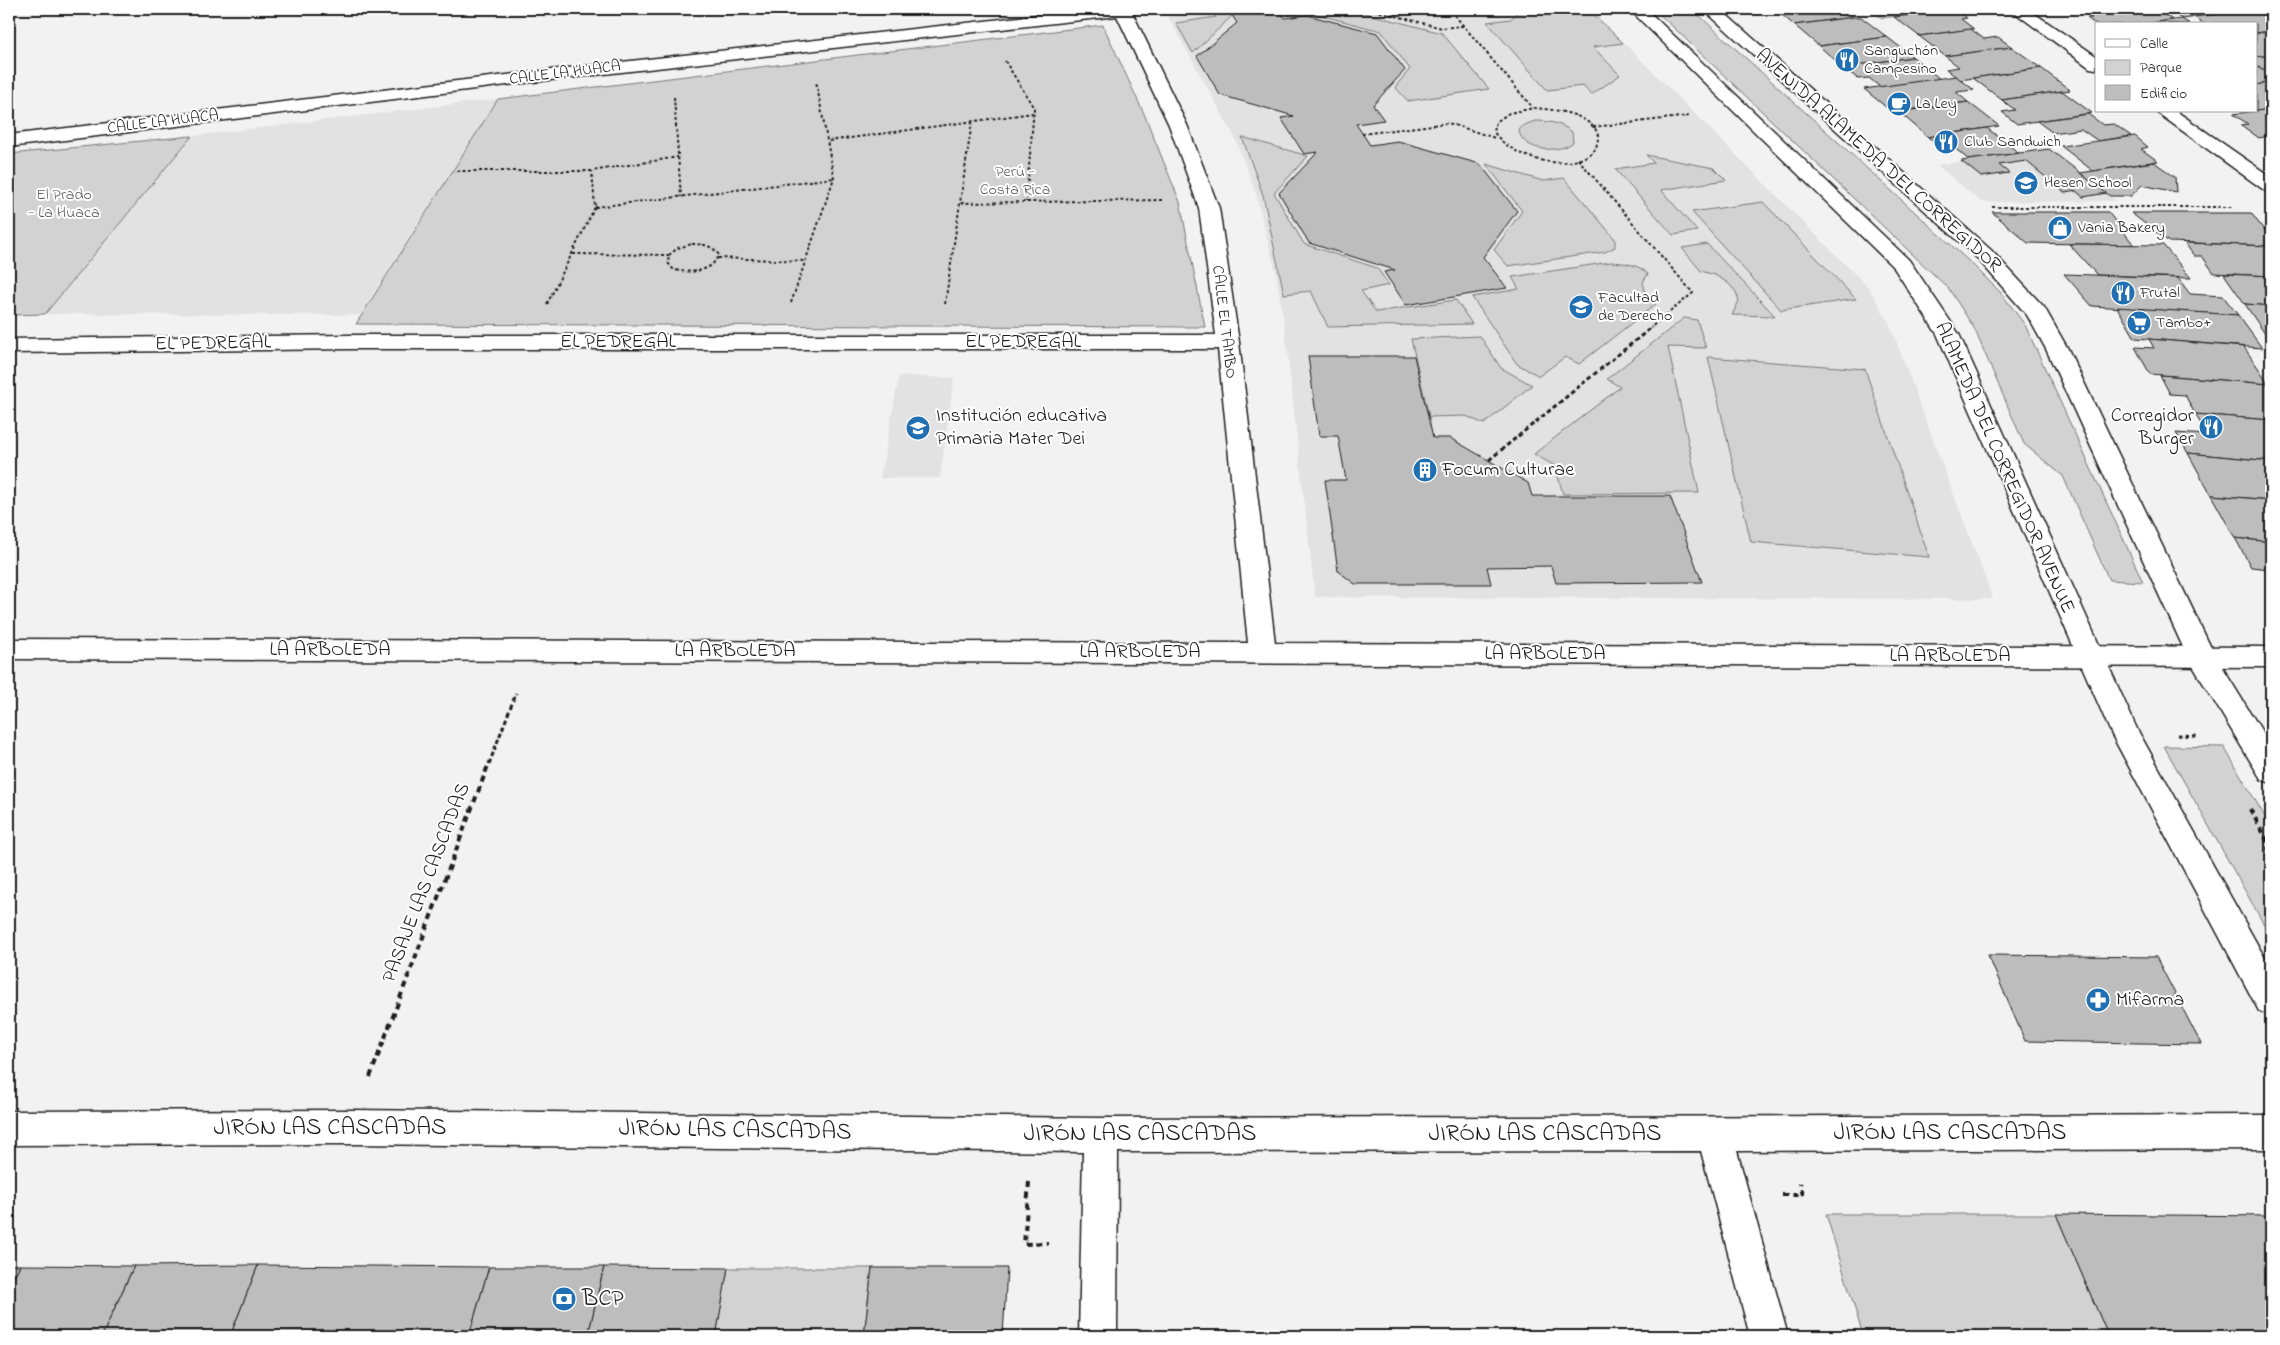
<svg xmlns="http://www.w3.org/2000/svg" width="2280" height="1345" font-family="'Indie Flower',sans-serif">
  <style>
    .built { fill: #e2e2e2 }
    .green { fill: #d2d2d2; stroke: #777 }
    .building { fill: #bdbdbd; stroke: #1c1c1c }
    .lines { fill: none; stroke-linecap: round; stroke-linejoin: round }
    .minor-casing { stroke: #1c1c1c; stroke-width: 3 }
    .major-casing { stroke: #1c1c1c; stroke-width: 3 }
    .path-far2 { stroke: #1c1c1c; stroke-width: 2; stroke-dasharray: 3 2.5; stroke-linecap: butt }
    .path-far1 { stroke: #1c1c1c; stroke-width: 3; stroke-dasharray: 4.5 3; stroke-linecap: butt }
    .path { stroke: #1c1c1c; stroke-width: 4; stroke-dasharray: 6 4.5; stroke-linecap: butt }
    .minor { fill: #fff; fill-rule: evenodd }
    .major { fill: #fff; fill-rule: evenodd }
    .labels { text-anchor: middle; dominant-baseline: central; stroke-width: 4; stroke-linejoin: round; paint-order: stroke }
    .far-poi-label { font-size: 16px; fill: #1c1c1c; stroke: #fff; text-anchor: start }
    .far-street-label { font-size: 16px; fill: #1c1c1c; stroke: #fff }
    .far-park-label { font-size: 16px; fill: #5c5c5c; stroke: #fff }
    .street-label { font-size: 20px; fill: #1c1c1c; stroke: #fff }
    .poi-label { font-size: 20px; fill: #1c1c1c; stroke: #fff; text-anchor: start }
    .near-street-label { font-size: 24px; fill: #1c1c1c; stroke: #fff }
    .near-poi-label { font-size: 24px; fill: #1c1c1c; stroke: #fff; text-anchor: start }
  </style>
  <rect width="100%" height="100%" fill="#f2f2f2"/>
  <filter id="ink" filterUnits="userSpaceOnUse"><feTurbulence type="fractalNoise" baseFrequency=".02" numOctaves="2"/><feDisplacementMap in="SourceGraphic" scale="10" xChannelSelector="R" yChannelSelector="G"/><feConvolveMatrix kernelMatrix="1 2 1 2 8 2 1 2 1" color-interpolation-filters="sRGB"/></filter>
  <g filter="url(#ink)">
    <g class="built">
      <polygon points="386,9 427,9 426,13 384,17"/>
      <polygon points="1164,9 1590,9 1870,289 1890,325 1993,599 1315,597 1285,330 1276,273 1255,191 1234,136"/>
      <polygon points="498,99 360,315 45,314 192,136"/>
      <polygon points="2049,149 2116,201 1981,202 1937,165"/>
      <polygon points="899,376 954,378 940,478 880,478"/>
    </g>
    <g class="green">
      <polygon points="1211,9 1229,9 1233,15 1193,53 1176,23 1216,17"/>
      <polygon points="1284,9 1348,9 1442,33 1489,89 1408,101 1395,87 1410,69 1381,31 1308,12 1288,15"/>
      <polygon points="1520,9 1588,9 1623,43 1593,47 1620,75 1591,95 1583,86 1547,90 1487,22 1511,19"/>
      <polygon points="1654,9 1692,9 1973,265 2001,293 2025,325 2143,582 2109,580 2063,476 2024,444 1974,328 1949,289"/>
      <polygon points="1869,9 1956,9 1882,18"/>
      <polygon points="1103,25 1145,116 1180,202 1205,327 356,324 498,99"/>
      <path d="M1535,121C1549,121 1561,123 1572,132L1573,142C1561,154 1521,152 1519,130L1522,126Z"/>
      <polygon points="192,136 45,314 9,315 9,154"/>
      <polygon points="1242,137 1308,156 1274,193 1304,244 1377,268 1389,285 1361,291 1376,312 1456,300 1472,324 1328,327 1311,291 1284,294 1263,195"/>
      <polygon points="1646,155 1714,168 1726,180 1661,190 1697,231 1673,235 1615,169 1654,163"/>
      <polygon points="1486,164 1543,181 1564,178 1615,239 1615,247 1605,252 1508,266 1494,250 1522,211"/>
      <polygon points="1763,202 1856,299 1781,310 1692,212"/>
      <polygon points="1707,244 1775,316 1732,315 1739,301 1736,292 1728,283 1715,275 1701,271 1682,248"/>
      <path d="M1611,262C1625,263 1638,264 1648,274L1643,282L1646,295L1656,304L1579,364L1565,357L1539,376L1517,364L1472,297L1519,289L1512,277Z"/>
      <polygon points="1684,318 1697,320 1706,348 1668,347 1699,493 1563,494 1555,466 1534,454 1620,387 1607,379"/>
      <polygon points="1480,336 1501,368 1532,385 1484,424 1466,416 1429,417 1411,339"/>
      <polygon points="1708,357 1865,369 1929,557 1751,542"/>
      <polygon points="2164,746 2224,747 2271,827 2271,937"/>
      <polygon points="1826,1214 2056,1214 2107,1333 1862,1332"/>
      <polygon points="728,1268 872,1268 864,1336 716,1336"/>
    </g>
    <g class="building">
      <polygon points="1228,9 1278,9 1285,18 1307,15 1377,33 1405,70 1373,105 1384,120 1356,124 1370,145 1398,141 1480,164 1517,211 1483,257 1507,288 1406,305 1384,272 1395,270 1309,243 1279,193 1318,152 1304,154 1281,118 1294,116 1220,95 1197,56 1237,23"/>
      <polygon points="1775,9 1842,9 1853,17 1794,25"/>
      <polygon points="1955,9 1967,18 1961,19 1974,29 1919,36 1894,17"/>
      <polygon points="2078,9 2155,9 2173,20 2143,24 2096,25 2087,18 2092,18"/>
      <polygon points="2166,9 2258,9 2182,19"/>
      <polygon points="2254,9 2271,20 2271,31 2256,33 2256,24 2204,24 2194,17"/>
      <polygon points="1853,17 1861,17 1887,37 1819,46 1794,25"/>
      <polygon points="2182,19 2190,24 2150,23 2173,20"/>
      <polygon points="1971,29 1984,39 1998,37 2012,47 1945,56 1919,36"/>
      <polygon points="2271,31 2271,55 2256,57 2256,33"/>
      <polygon points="1887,37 1913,57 1843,67 1819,46"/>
      <polygon points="2012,47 2041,68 1960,80 1946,69 1959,67 1945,56"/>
      <polygon points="2271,55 2271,68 2262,69 2256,66 2256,57"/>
      <polygon points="1913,57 1940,79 1880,87 1869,78 1858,79 1843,67"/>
      <polygon points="2256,66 2271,76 2271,82 2256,85"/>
      <polygon points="2041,68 2070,90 2002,100 1973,78"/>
      <polygon points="1956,76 1974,90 1956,92 1968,102 1892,112 1864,89"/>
      <polygon points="2271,82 2271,109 2256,111 2256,85"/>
      <polygon points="2062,91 2092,113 2017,124 2002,112 2015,110 2002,100"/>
      <polygon points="1968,102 1999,126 1928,137 1899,112"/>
      <polygon points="2271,109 2271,136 2264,137 2259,138 2241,125 2248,124 2233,114"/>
      <polygon points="2088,114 2103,125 2114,124 2131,136 2098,141 2081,129 2053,133 2037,121"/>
      <polygon points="1987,128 2019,153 1969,160 1952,146 1941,147 1928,137"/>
      <polygon points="2135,136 2148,147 2141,149 2158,161 2093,171 2061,146"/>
      <polygon points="2049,149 2107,193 2083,197 2076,191 2065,193 2026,161 1999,165 2009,173 1981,177 1961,161"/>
      <polygon points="2154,162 2175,177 2176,192 2142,185 2131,196 2110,196 2080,173"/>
      <polygon points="1992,212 2108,212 2134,245 2028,243"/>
      <polygon points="2131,213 2251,213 2271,239 2271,246 2169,242"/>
      <polygon points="2185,243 2271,246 2271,276 2214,273 2202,256 2194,256"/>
      <polygon points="2069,244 2163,245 2191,278 2097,275"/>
      <polygon points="2064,274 2178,278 2190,294 2223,296 2238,315 2092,306"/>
      <polygon points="2224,274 2271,276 2271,306 2245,304"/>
      <polygon points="2245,304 2271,306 2271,334 2265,334"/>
      <polygon points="2117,307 2238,315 2262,348 2135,338"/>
      <polygon points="2149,339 2244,347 2269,384 2150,374 2135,347 2154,348"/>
      <polygon points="1308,356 1414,356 1433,438 1450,438 1528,483 1532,496 1670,496 1702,582 1556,583 1551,566 1487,567 1491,584 1355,584 1338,571 1325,480 1346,480 1338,436 1319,436"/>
      <polygon points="2160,375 2269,384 2271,387 2271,420 2195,414 2185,395 2170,394"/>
      <polygon points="2195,414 2271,420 2271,461 2188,453 2176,433 2208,435"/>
      <polygon points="2188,453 2271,461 2271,500 2211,495"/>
      <polygon points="2211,495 2271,500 2271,542 2235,538"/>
      <polygon points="2235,538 2271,542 2271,571 2270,569 2251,567"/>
      <polygon points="1988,955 2156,957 2201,1044 2025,1041"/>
      <polygon points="2056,1214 2271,1216 2271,1335 2107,1333"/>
      <polygon points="9,1265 20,1265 9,1287"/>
      <polygon points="20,1265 134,1266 102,1336 9,1336 9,1287"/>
      <polygon points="258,1265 489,1267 469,1336 230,1336"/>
      <polygon points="258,1265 230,1336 102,1336 134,1266"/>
      <polygon points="489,1267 604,1267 588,1336 469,1336"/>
      <polygon points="604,1267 728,1268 716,1336 588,1336"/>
      <polygon points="872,1268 1007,1268 1003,1336 864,1336"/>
      <polygon points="1906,1332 2072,1334 2073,1336 1907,1336"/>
      <polygon points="2107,1333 2202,1334 2203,1336 2108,1336"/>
    </g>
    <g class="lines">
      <defs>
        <g id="minor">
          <polygon points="1090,9 1131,10 1187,125 1219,208 1239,342 1275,643 2271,647 2271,667 9,659 9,639 1248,643 1218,349 350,349 9,353 9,339 350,335 1216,335 1199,208 1169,125 1117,16 515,84 9,147 9,135 515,74"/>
          <polygon points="2010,9 2028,9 2096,56 2096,69 2090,68"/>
          <polygon points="2155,111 2176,111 2271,177 2271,192 2264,190"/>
          <polygon points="352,1110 1101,1118 2271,1115 2271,1149 1737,1151 1788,1336 1750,1336 1701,1151 1118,1152 1117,1336 1079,1336 1083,1152 352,1144 9,1145 9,1111"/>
        </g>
        <g id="major">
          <polygon points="1629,9 1646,9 1909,260 1959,334 2137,729 2271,969 2271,1015 2259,1011 2111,733 1937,334 1894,268"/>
          <polygon points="1703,9 1720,9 1991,250 2044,307 2068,349 2214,654 2271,746 2271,783 2261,779 2188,658 2046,349 2027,315 1977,258"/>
        </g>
      </defs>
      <use href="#minor" class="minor-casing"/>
      <use href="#major" class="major-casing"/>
      <g class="path-far2">
        <polyline points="1369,9 1442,28 1463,26"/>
        <polyline points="1451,11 1533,108"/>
        <polyline points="1005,61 1034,108 1026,202"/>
        <polyline points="674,97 681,197"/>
        <path d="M1534,108C1557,110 1588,113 1599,135L1596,148C1573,176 1511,159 1494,132L1496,122L1509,113Z"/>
        <polyline points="1593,127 1690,116"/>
        <polyline points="1362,134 1448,123 1495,138"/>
        <polyline points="829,141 1033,113"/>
        <polyline points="1578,159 1693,293 1650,328"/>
        <polyline points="457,171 592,171 678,157"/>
        <polyline points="961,203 1163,200"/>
        <polyline points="595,207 834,178"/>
        <polyline points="1992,207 2233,207"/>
        <path d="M692,244C703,244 712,245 719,255C710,273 692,273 674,270L668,263L669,255L678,248Z"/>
        <polyline points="573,254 669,255"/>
        <polyline points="718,258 806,261"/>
        <polyline points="791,303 834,178 816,81"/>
        <polyline points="547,304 595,207 592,171"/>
        <polyline points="945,304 972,122"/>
      </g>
      <g class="path-far1">
        <polyline points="1489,460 1652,327"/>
        <polyline points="2177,735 2199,736"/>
        <polyline points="489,764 516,693"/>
      </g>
      <g class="path">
        <polyline points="2250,809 2266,838 2271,864"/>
        <polyline points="370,1077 489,763"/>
        <polyline points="1029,1182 1024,1244 1048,1243"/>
        <polyline points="1782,1195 1803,1195 1800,1183"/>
      </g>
      <use href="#minor" class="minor"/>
      <use href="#major" class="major"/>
    </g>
  </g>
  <defs>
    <symbol id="restaurant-disc" viewBox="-11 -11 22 22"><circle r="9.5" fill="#1f6fb2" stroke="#fff"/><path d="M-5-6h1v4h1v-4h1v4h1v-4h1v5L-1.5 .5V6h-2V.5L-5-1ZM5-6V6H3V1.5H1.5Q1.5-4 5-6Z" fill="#fff"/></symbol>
    <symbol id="cafe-disc" viewBox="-11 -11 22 22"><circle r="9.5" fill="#1f6fb2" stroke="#fff"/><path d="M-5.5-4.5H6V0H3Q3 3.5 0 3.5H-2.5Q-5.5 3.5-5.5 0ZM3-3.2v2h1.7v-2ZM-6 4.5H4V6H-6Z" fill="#fff"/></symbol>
    <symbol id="school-disc" viewBox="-11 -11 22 22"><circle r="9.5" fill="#1f6fb2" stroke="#fff"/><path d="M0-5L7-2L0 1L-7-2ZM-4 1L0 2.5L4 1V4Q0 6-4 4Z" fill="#fff"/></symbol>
    <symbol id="shop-disc" viewBox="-11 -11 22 22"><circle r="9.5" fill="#1f6fb2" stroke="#fff"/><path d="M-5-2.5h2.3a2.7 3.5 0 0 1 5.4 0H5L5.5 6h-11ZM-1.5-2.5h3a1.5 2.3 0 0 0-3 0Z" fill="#fff"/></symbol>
    <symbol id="university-disc" viewBox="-11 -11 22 22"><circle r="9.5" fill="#1f6fb2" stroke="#fff"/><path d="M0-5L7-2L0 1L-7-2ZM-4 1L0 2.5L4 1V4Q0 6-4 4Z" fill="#fff"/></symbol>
    <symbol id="supermarket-disc" viewBox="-11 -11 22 22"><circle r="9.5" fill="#1f6fb2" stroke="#fff"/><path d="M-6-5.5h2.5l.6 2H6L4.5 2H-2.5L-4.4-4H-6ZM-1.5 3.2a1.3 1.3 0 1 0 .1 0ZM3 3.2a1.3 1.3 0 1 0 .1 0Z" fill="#fff"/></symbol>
    <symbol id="building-disc" viewBox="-11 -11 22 22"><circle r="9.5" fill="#1f6fb2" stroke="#fff"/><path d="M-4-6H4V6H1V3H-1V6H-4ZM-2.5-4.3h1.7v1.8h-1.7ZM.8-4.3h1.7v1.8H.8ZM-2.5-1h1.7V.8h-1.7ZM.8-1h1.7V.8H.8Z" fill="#fff"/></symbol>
    <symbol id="pharmacy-disc" viewBox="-11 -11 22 22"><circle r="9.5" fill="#1f6fb2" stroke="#fff"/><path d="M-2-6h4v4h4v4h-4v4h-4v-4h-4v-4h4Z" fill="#fff"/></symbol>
    <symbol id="bank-disc" viewBox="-11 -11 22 22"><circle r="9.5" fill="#1f6fb2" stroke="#fff"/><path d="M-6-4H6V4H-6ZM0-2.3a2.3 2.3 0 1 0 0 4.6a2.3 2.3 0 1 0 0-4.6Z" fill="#fff"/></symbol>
  </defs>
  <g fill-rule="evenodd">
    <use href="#restaurant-disc" x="1833" y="46" width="28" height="28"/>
    <use href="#cafe-disc" x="1885" y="90" width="28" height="28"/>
    <use href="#restaurant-disc" x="1932" y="128" width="28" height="28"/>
    <use href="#school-disc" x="2012" y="169" width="28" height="28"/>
    <use href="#shop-disc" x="2046" y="214" width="28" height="28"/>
    <use href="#restaurant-disc" x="2109" y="279" width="28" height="28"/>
    <use href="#university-disc" x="1567" y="293" width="28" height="28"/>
    <use href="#supermarket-disc" x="2125" y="309" width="28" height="28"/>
    <use href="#restaurant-disc" x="2197" y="413" width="28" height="28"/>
    <use href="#school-disc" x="904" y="414" width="28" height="28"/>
    <use href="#building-disc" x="1411" y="456" width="28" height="28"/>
    <use href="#pharmacy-disc" x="2084" y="986" width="28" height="28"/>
    <use href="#bank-disc" x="550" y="1285" width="28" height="28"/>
  </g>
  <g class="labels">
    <g class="far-poi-label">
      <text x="1864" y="51">Sanguchón<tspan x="1864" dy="18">Campesino</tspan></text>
      <text x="1916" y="104">La Ley</text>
      <text x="1964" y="142">Club Sandwich</text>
      <text x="2044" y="183">Hesen School</text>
      <text x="2078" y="228">Vania Bakery</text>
      <text x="2140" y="293">Frutal</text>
      <text x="1598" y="298">Facultad<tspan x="1598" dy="18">de Derecho</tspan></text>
      <text x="2156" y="323">Tambo+</text>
    </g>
    <g class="far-street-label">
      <text transform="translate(565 73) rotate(-7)">CALLE LA HUACA</text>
      <text transform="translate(163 122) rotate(-7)">CALLE LA HUACA</text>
      <text transform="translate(1224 322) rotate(83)">CALLE EL TAMBO</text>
    </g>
    <g class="far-park-label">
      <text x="1015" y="172">Perú -<tspan x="1015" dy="18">Costa Rica</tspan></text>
      <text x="64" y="195">El Prado<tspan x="64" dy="18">- La Huaca</tspan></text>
    </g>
    <g class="street-label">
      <text transform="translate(1878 161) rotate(42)">AVENIDA ALAMEDA DEL CORREGIDOR</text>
      <text x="618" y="342">EL PEDREGAL</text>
      <text x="1023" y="342">EL PEDREGAL</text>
      <text transform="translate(213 344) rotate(-1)">EL PEDREGAL</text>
      <text transform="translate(2004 468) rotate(66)">ALAMEDA DEL CORREGIDOR AVENUE</text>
      <text x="330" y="650">LA ARBOLEDA</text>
      <text x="735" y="651">LA ARBOLEDA</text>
      <text x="1140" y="652">LA ARBOLEDA</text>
      <text x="1545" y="654">LA ARBOLEDA</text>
      <text x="1950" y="656">LA ARBOLEDA</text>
      <text transform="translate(427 883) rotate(-69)">PASAJE LAS CASCADAS</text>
    </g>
    <g class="poi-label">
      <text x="936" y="416">Institución educativa<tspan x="936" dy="23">Primaria Mater Dei</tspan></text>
      <text x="2194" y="416" text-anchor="end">Corregidor<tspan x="2194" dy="23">Burger</tspan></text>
      <text x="1442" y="470">Focum Culturae</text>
      <text x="2116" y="1000">Mifarma</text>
    </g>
    <g class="near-street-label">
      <text x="330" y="1128">JIRÓN LAS CASCADAS</text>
      <text transform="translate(735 1131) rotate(1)">JIRÓN LAS CASCADAS</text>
      <text x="1950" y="1133">JIRÓN LAS CASCADAS</text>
      <text x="1140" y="1134">JIRÓN LAS CASCADAS</text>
      <text x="1545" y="1134">JIRÓN LAS CASCADAS</text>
    </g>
    <g class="near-poi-label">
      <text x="582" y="1299">BCP</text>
    </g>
  </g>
  <rect width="2280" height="1345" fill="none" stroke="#fff" stroke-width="30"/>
  <rect x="15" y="15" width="2250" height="1315" fill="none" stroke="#1c1c1c" stroke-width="2" filter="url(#ink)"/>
  <rect x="2095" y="22" width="162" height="90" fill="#ffffff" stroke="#a4a4a4"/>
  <rect x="2105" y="39" width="25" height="8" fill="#ffffff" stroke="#a4a4a4"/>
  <text x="2140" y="48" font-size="15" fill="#1c1c1c">Calle</text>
  <rect x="2105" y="60" width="25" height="15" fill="#d2d2d2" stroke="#a4a4a4"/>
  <text x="2140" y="72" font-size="15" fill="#1c1c1c">Parque</text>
  <rect x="2105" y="85" width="25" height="15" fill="#bdbdbd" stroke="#a4a4a4"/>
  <text x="2140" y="98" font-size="15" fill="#1c1c1c">Edificio</text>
</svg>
